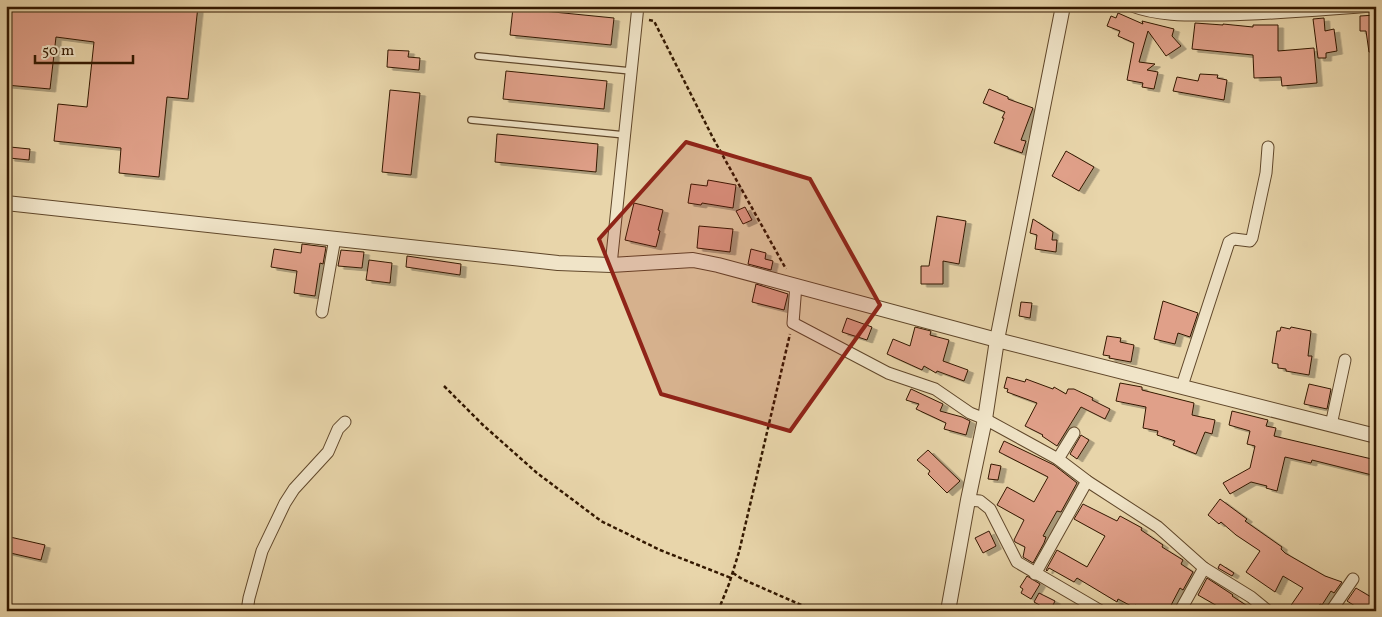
<svg xmlns="http://www.w3.org/2000/svg" width="1382" height="617" font-family="Vollkorn,serif">
  <style>
    .building { fill: #e0a089; stroke: #331800; filter: url(#shadow) }
    .lines { fill: none; stroke-linecap: round; stroke-linejoin: round }
    .service-casing { stroke: #60472a; stroke-width: 8 }
    .minor-casing { stroke: #60472a; stroke-width: 13 }
    .tertiary-casing { stroke: #60472a; stroke-width: 16 }
    .path { stroke: #331800; stroke-width: 2.5; stroke-dasharray: 4 2.5; stroke-linecap: butt }
    .service { stroke: #f0e4c8; stroke-width: 5.5 }
    .minor { stroke: #f0e4c8; stroke-width: 11 }
    .tertiary { stroke: #f0e4c8; stroke-width: 14 }
    .marked { fill: #8f2418; fill-opacity: 0.2; stroke: #8f2418; stroke-width: 4; stroke-linejoin: round }
  </style>
  <defs>
    <filter id="shadow"><feDropShadow dx="5.5" dy="3" stdDeviation="0" flood-color="#0004"/></filter>
  </defs>
  <rect width="100%" height="100%" fill="#e8d5aa"/>
  <filter id="stains"><feTurbulence type="fractalNoise" baseFrequency=".004" numOctaves="4"/><feColorMatrix values="0 0 0 0 .2 0 0 0 0 .09 0 0 0 0 .02 0 0 0 .5 -.17"/></filter>
  <radialGradient id="worn" r=".72"><stop offset=".6" stop-color="#630" stop-opacity="0"/><stop offset="1" stop-color="#630" stop-opacity=".3"/></radialGradient>
  <g class="building">
    <polygon points="6,6 198,6 188,99 167,97 159,177 119,173 121,148 54,141 58,104 87,107 94,42 56,37 50,89 6,85"/>
    <polygon points="513,8 614,18 611,45 510,35"/>
    <polygon points="1118,13 1143,24 1142,21 1174,29 1172,36 1181,46 1166,56 1148,31 1139,62 1155,64 1147,70 1158,72 1154,89 1142,87 1143,83 1127,80 1134,43 1118,36 1120,31 1107,26 1111,16 1116,18"/>
    <polygon points="1376,15 1376,52 1369,52 1366,31 1360,31 1360,16"/>
    <polygon points="1324,18 1325,31 1334,29 1337,51 1326,53 1326,58 1318,58 1313,19"/>
    <polygon points="1195,23 1223,25 1223,24 1253,27 1253,25 1278,25 1278,51 1314,48 1317,83 1282,86 1281,77 1254,78 1253,55 1192,49"/>
    <polygon points="388,50 409,51 408,57 420,58 419,70 387,67"/>
    <polygon points="506,71 607,81 604,109 503,99"/>
    <polygon points="1200,74 1218,75 1217,78 1227,80 1224,100 1173,91 1177,77 1198,81"/>
    <polygon points="989,89 1008,97 1008,99 1033,108 1021,140 1026,141 1022,153 994,143 1004,118 1002,118 1005,112 983,103"/>
    <polygon points="390,90 420,93 411,175 382,172"/>
    <polygon points="497,134 598,144 596,172 495,162"/>
    <polygon points="10,147 30,149 29,160 9,158"/>
    <polygon points="1066,151 1094,167 1079,191 1052,176"/>
    <polygon points="708,180 736,185 733,208 702,203 701,205 688,203 691,184 707,186"/>
    <polygon points="634,203 663,210 658,230 660,231 656,247 625,240"/>
    <polygon points="745,207 752,220 743,224 736,211"/>
    <polygon points="937,216 966,221 959,264 943,261 943,284 921,284 921,266 929,266"/>
    <polygon points="1033,219 1053,232 1052,240 1057,240 1056,252 1035,249 1037,235 1030,233"/>
    <polygon points="699,226 733,229 730,252 697,248"/>
    <polygon points="302,244 326,247 323,264 320,263 315,296 294,293 297,271 271,267 274,249 301,253"/>
    <polygon points="751,249 766,253 765,259 773,261 771,270 748,264"/>
    <polygon points="341,250 364,252 362,268 338,266"/>
    <polygon points="407,256 461,264 460,275 406,267"/>
    <polygon points="369,260 392,263 390,283 366,280"/>
    <polygon points="756,284 788,294 784,310 752,302"/>
    <polygon points="1163,301 1198,313 1190,337 1178,333 1175,344 1154,339"/>
    <polygon points="1021,302 1032,303 1030,318 1019,316"/>
    <polygon points="847,318 872,327 867,340 842,332"/>
    <polygon points="915,327 931,331 930,335 949,340 943,361 968,370 964,381 937,371 936,373 924,366 922,370 887,354 893,339 910,346"/>
    <polygon points="1281,327 1290,329 1291,327 1311,331 1308,356 1312,356 1309,375 1286,371 1286,369 1278,368 1278,364 1272,363 1277,331 1280,331"/>
    <polygon points="1107,336 1121,338 1120,342 1134,345 1131,362 1109,358 1110,356 1103,355"/>
    <polygon points="1007,377 1025,382 1026,379 1053,389 1054,387 1066,394 1068,389 1074,389 1093,398 1092,400 1110,409 1105,419 1081,407 1057,446 1042,436 1043,435 1025,426 1037,403 1007,392 1008,389 1004,388"/>
    <polygon points="1120,383 1142,387 1142,390 1194,403 1192,415 1215,420 1212,434 1205,432 1196,454 1173,445 1175,441 1157,435 1158,431 1143,428 1146,407 1116,401"/>
    <polygon points="1309,384 1331,389 1327,409 1304,404"/>
    <polygon points="911,389 943,404 940,411 962,417 970,421 966,435 944,429 946,423 916,409 919,404 906,400"/>
    <polygon points="1232,411 1268,420 1266,426 1276,428 1274,436 1376,460 1376,476 1312,460 1311,463 1285,457 1277,491 1266,488 1267,486 1251,482 1230,494 1223,483 1250,468 1255,446 1247,444 1250,431 1229,425"/>
    <polygon points="1081,435 1089,440 1077,459 1070,454"/>
    <polygon points="1004,441 1054,465 1077,483 1061,512 1057,511 1043,536 1046,537 1044,543 1033,563 1023,557 1025,547 1015,542 1014,540 1024,520 997,505 1007,487 1034,502 1048,477 999,452"/>
    <polygon points="928,450 960,481 947,493 928,474 930,471 917,460"/>
    <polygon points="991,464 1001,466 998,480 988,479"/>
    <polygon points="1220,499 1247,519 1245,521 1282,547 1281,549 1285,553 1325,576 1342,582 1334,593 1331,591 1322,605 1320,604 1315,611 1287,611 1303,588 1283,576 1275,592 1246,572 1260,551 1236,535 1221,522 1219,524 1208,515"/>
    <polygon points="1083,504 1117,521 1120,516 1142,528 1141,530 1163,545 1162,547 1183,560 1181,564 1193,572 1183,590 1180,588 1168,611 1146,611 1135,605 1133,607 1118,599 1117,602 1077,578 1074,582 1049,568 1047,571 1046,570 1057,550 1087,567 1105,536 1074,519"/>
    <polygon points="989,531 996,546 983,553 975,538"/>
    <polygon points="10,537 45,545 41,560 6,552"/>
    <polygon points="1220,564 1234,573 1232,576 1218,568"/>
    <polygon points="1027,576 1040,584 1031,599 1021,593 1023,589 1020,587"/>
    <polygon points="1207,578 1233,595 1232,596 1255,611 1226,611 1198,595"/>
    <polygon points="1356,588 1376,600 1376,611 1363,611 1347,601"/>
    <polygon points="1039,593 1055,601 1050,611 1034,602"/>
  </g>
  <g class="lines">
    <defs>
      <g id="service">
        <polyline points="626,6 638,7"/>
        <polyline points="478,56 631,71"/>
        <polyline points="471,120 625,135"/>
      </g>
      <g id="minor">
        <path d="M1132,6C1161,17 1194,15 1224,15C1273,14 1322,10 1371,6"/>
        <polyline points="611,265 638,6"/>
        <polyline points="796,285 793,323 888,373 935,389 970,413 985,419 1058,459 1087,481 1158,527 1204,568 1251,597 1268,611"/>
        <polyline points="322,312 335,238"/>
        <polyline points="1182,386 1229,242 1234,239 1250,241 1252,238 1266,173 1268,147"/>
        <polyline points="1331,425 1345,360"/>
        <polyline points="1058,459 1074,433"/>
        <polyline points="968,500 980,501 990,509 1017,562 1101,611"/>
        <polyline points="1035,574 1087,481"/>
        <polyline points="247,611 249,598 262,551 285,503 294,489 328,452 338,429 345,422"/>
        <polyline points="1180,611 1204,568"/>
        <polyline points="1331,611 1353,579"/>
      </g>
      <g id="tertiary">
        <polyline points="6,203 558,263 611,265 693,260 718,265 997,340 1376,436"/>
        <polyline points="948,611 968,500 985,419 997,340 1063,6"/>
      </g>
    </defs>
    <use href="#service" class="service-casing"/>
    <use href="#minor" class="minor-casing"/>
    <use href="#tertiary" class="tertiary-casing"/>
    <g class="path">
      <polyline points="649,20 654,21 713,138 786,269"/>
      <polyline points="444,386 483,425 537,473 601,521 660,550 731,578"/>
      <polyline points="733,573 742,579 815,611"/>
      <polyline points="718,611 729,584 739,552 790,334"/>
    </g>
    <use href="#service" class="service"/>
    <use href="#minor" class="minor"/>
    <use href="#tertiary" class="tertiary"/>
  </g>
  <path class="marked" d="M686,142L810,179L880,305L790,431L661,394L599,239Z"/>
  <rect width="1382" height="617" fill="none" stroke="#e8d5aa" stroke-width="25"/>
  <rect x="8" y="8" width="1367" height="602" fill="none" stroke="#331800" stroke-width="2.5"/>
  <rect x="12" y="12" width="1357" height="592" fill="none" stroke="#331800"/>
  <path d="M35 55v8h98v-8" fill="none" stroke="#331800" stroke-width="2.5"/>
  <text x="42" y="55" font-size="15" fill="#331800" stroke="#f0e4c8" stroke-width="4" paint-order="stroke">50 m</text>
  <rect width="100%" height="100%" filter="url(#stains)"/>
  <rect width="100%" height="100%" fill="url(#worn)"/>
</svg>
